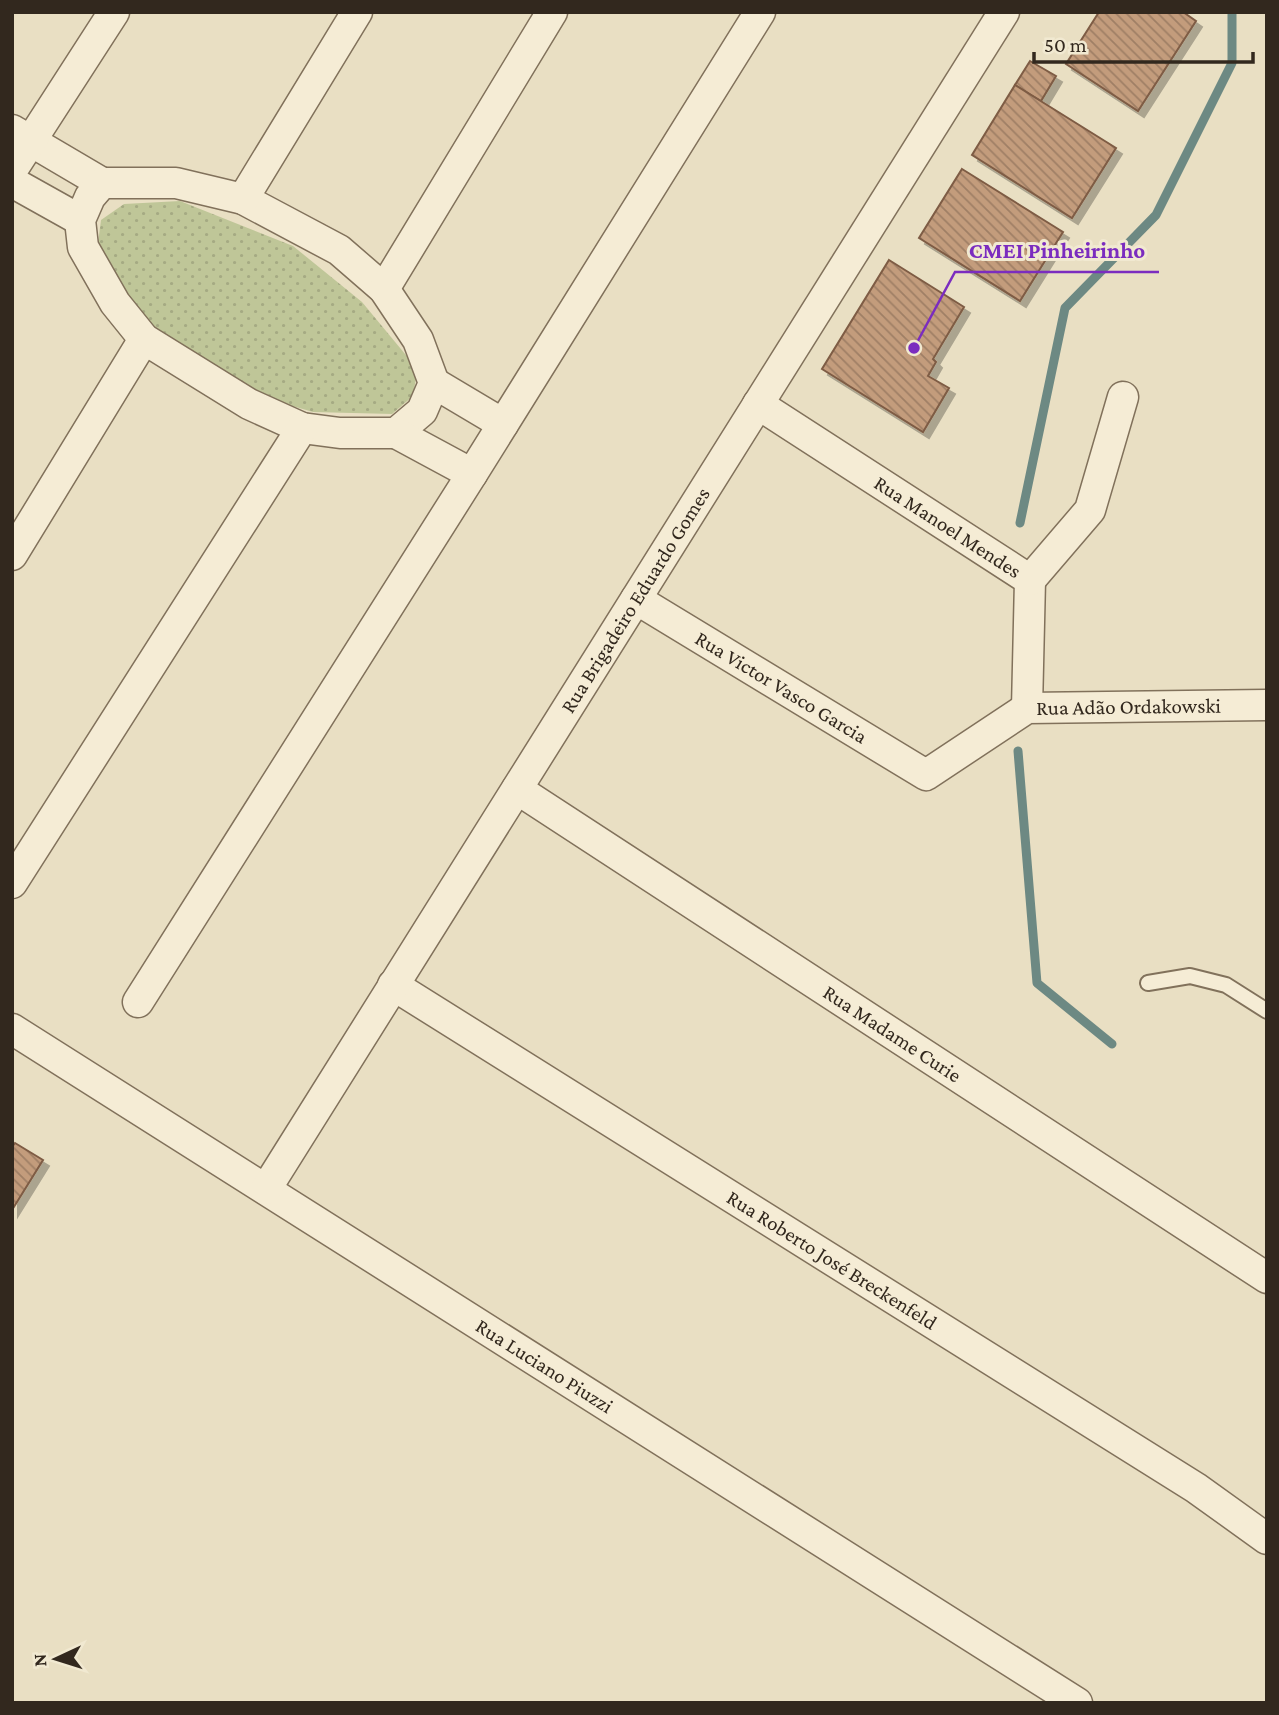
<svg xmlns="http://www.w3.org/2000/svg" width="1279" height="1715" font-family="'Crimson Pro',serif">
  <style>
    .park { fill: url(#park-dots) }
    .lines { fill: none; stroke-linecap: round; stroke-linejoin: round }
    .stream { stroke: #6d8983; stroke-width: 9 }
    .building { fill: url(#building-back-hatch); stroke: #7e5c44; stroke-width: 2; filter: url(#shadow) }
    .lane-casing { stroke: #81715b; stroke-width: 18 }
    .street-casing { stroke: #81715b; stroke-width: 33 }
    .lane { stroke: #f5ecd5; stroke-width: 14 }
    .street { stroke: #f5ecd5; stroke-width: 30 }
    .labels { text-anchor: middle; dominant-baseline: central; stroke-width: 6; stroke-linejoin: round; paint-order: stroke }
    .street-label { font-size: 21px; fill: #32281e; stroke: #f1e9d1 }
    .leader { fill: none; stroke: #7b2cbf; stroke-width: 2.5 }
    .callout-dot { fill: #7b2cbf; stroke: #f1e9d1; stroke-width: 2.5 }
    .callout-label { font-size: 23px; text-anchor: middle; font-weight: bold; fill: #7b2cbf; stroke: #f1e9d1; stroke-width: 6; stroke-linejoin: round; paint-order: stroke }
  </style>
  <defs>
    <pattern id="park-dots" width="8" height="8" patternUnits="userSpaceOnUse" patternTransform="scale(1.75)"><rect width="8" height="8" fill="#bfc698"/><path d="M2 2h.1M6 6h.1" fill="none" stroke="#a5aa83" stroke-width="1.8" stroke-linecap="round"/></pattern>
    <pattern id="building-back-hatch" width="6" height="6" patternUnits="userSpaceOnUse" patternTransform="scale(1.75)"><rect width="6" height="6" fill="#c39c7c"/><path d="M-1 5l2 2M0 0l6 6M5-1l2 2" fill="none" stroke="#9f7f65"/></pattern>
    <filter id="shadow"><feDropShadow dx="6" dy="6" stdDeviation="0" flood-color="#0004"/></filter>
  </defs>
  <rect width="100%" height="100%" fill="#e9dfc3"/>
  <polygon class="park" points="180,201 293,246 362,302 410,360 416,378 413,396 392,414 313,412 238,390 149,331 97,251 101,220 124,204"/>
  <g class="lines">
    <g class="stream">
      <polyline points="1020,523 1065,308 1156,215 1232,63 1232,12"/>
      <polyline points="1018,751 1037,983 1112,1044"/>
    </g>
  </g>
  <g class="building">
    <polygon points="1099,12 1183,12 1196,21 1138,111 1066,64"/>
    <polygon points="1030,61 1056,76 1041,101 1015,85"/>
    <polygon points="1015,85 1116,148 1072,218 972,155"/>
    <polygon points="962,169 1063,232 1020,301 919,238"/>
    <polygon points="889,260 964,307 933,359 936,362 928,376 949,388 923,432 822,369"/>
    <polygon points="15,1143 43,1160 12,1210 12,1147"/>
  </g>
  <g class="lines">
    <defs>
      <polyline id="lane" points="1148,983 1190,976 1226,985 1267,1011"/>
      <g id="street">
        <polyline points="12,130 102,183"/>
        <polyline points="12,170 114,12"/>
        <polyline points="12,182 80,220"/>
        <polygon points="102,183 176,183 243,199 339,250 384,289 418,340 434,383 422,411 396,433 340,433 302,428 249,404 144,339 115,303 83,247 80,220 90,197"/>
        <polyline points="243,199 357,12"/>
        <polyline points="384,289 552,12"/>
        <polyline points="434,383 503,424"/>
        <path id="s1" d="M758,404L1030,580L1027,708"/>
        <polyline points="396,433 472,474"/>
        <polyline points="12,555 144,339"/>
        <polyline points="1030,580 1090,510 1123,397"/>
        <path id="s2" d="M636,599L926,775L1027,708L1267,705"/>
        <path id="s3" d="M517,789L1267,1278"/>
        <polyline points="12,883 302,428"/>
        <path id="s4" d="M393,985L1196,1488L1267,1539"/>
        <polyline points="138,1002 472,474 760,12"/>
        <path id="s5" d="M12,1029L1077,1703"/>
        <path id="s6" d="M266,1189L1004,12"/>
      </g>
    </defs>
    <use href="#lane" class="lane-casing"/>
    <use href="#street" class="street-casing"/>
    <use href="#lane" class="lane"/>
    <use href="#street" class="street"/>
  </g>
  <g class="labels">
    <g class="street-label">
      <text stroke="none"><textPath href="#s1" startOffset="226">Rua Manoel Mendes</textPath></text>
      <text stroke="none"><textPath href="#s6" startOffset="695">Rua Brigadeiro Eduardo Gomes</textPath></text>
      <text stroke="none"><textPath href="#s2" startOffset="170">Rua Victor Vasco Garcia</textPath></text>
      <text stroke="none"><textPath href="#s2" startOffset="562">Rua Adão Ordakowski</textPath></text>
      <text stroke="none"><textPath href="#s3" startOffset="448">Rua Madame Curie</textPath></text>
      <text stroke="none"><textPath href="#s4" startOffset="518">Rua Roberto José Breckenfeld</textPath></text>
      <text stroke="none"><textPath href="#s5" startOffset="630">Rua Luciano Piuzzi</textPath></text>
    </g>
  </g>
  <path class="leader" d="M914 348L955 272H1159"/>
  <circle class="callout-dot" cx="914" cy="348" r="7"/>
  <g class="callout-label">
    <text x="1057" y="258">CMEI Pinheirinho</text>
  </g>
  <rect width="1279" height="1715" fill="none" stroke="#32281e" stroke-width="28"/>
  <g transform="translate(56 1659) rotate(266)" stroke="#f1e9d1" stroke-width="5" paint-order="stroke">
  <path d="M0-5L12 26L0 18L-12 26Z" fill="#32281e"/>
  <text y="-10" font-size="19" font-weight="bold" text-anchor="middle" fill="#32281e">N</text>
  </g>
  <path d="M1034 52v10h219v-10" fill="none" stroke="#32281e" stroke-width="3.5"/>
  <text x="1044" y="52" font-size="21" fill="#32281e" stroke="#f1e9d1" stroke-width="5" paint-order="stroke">50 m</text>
</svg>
